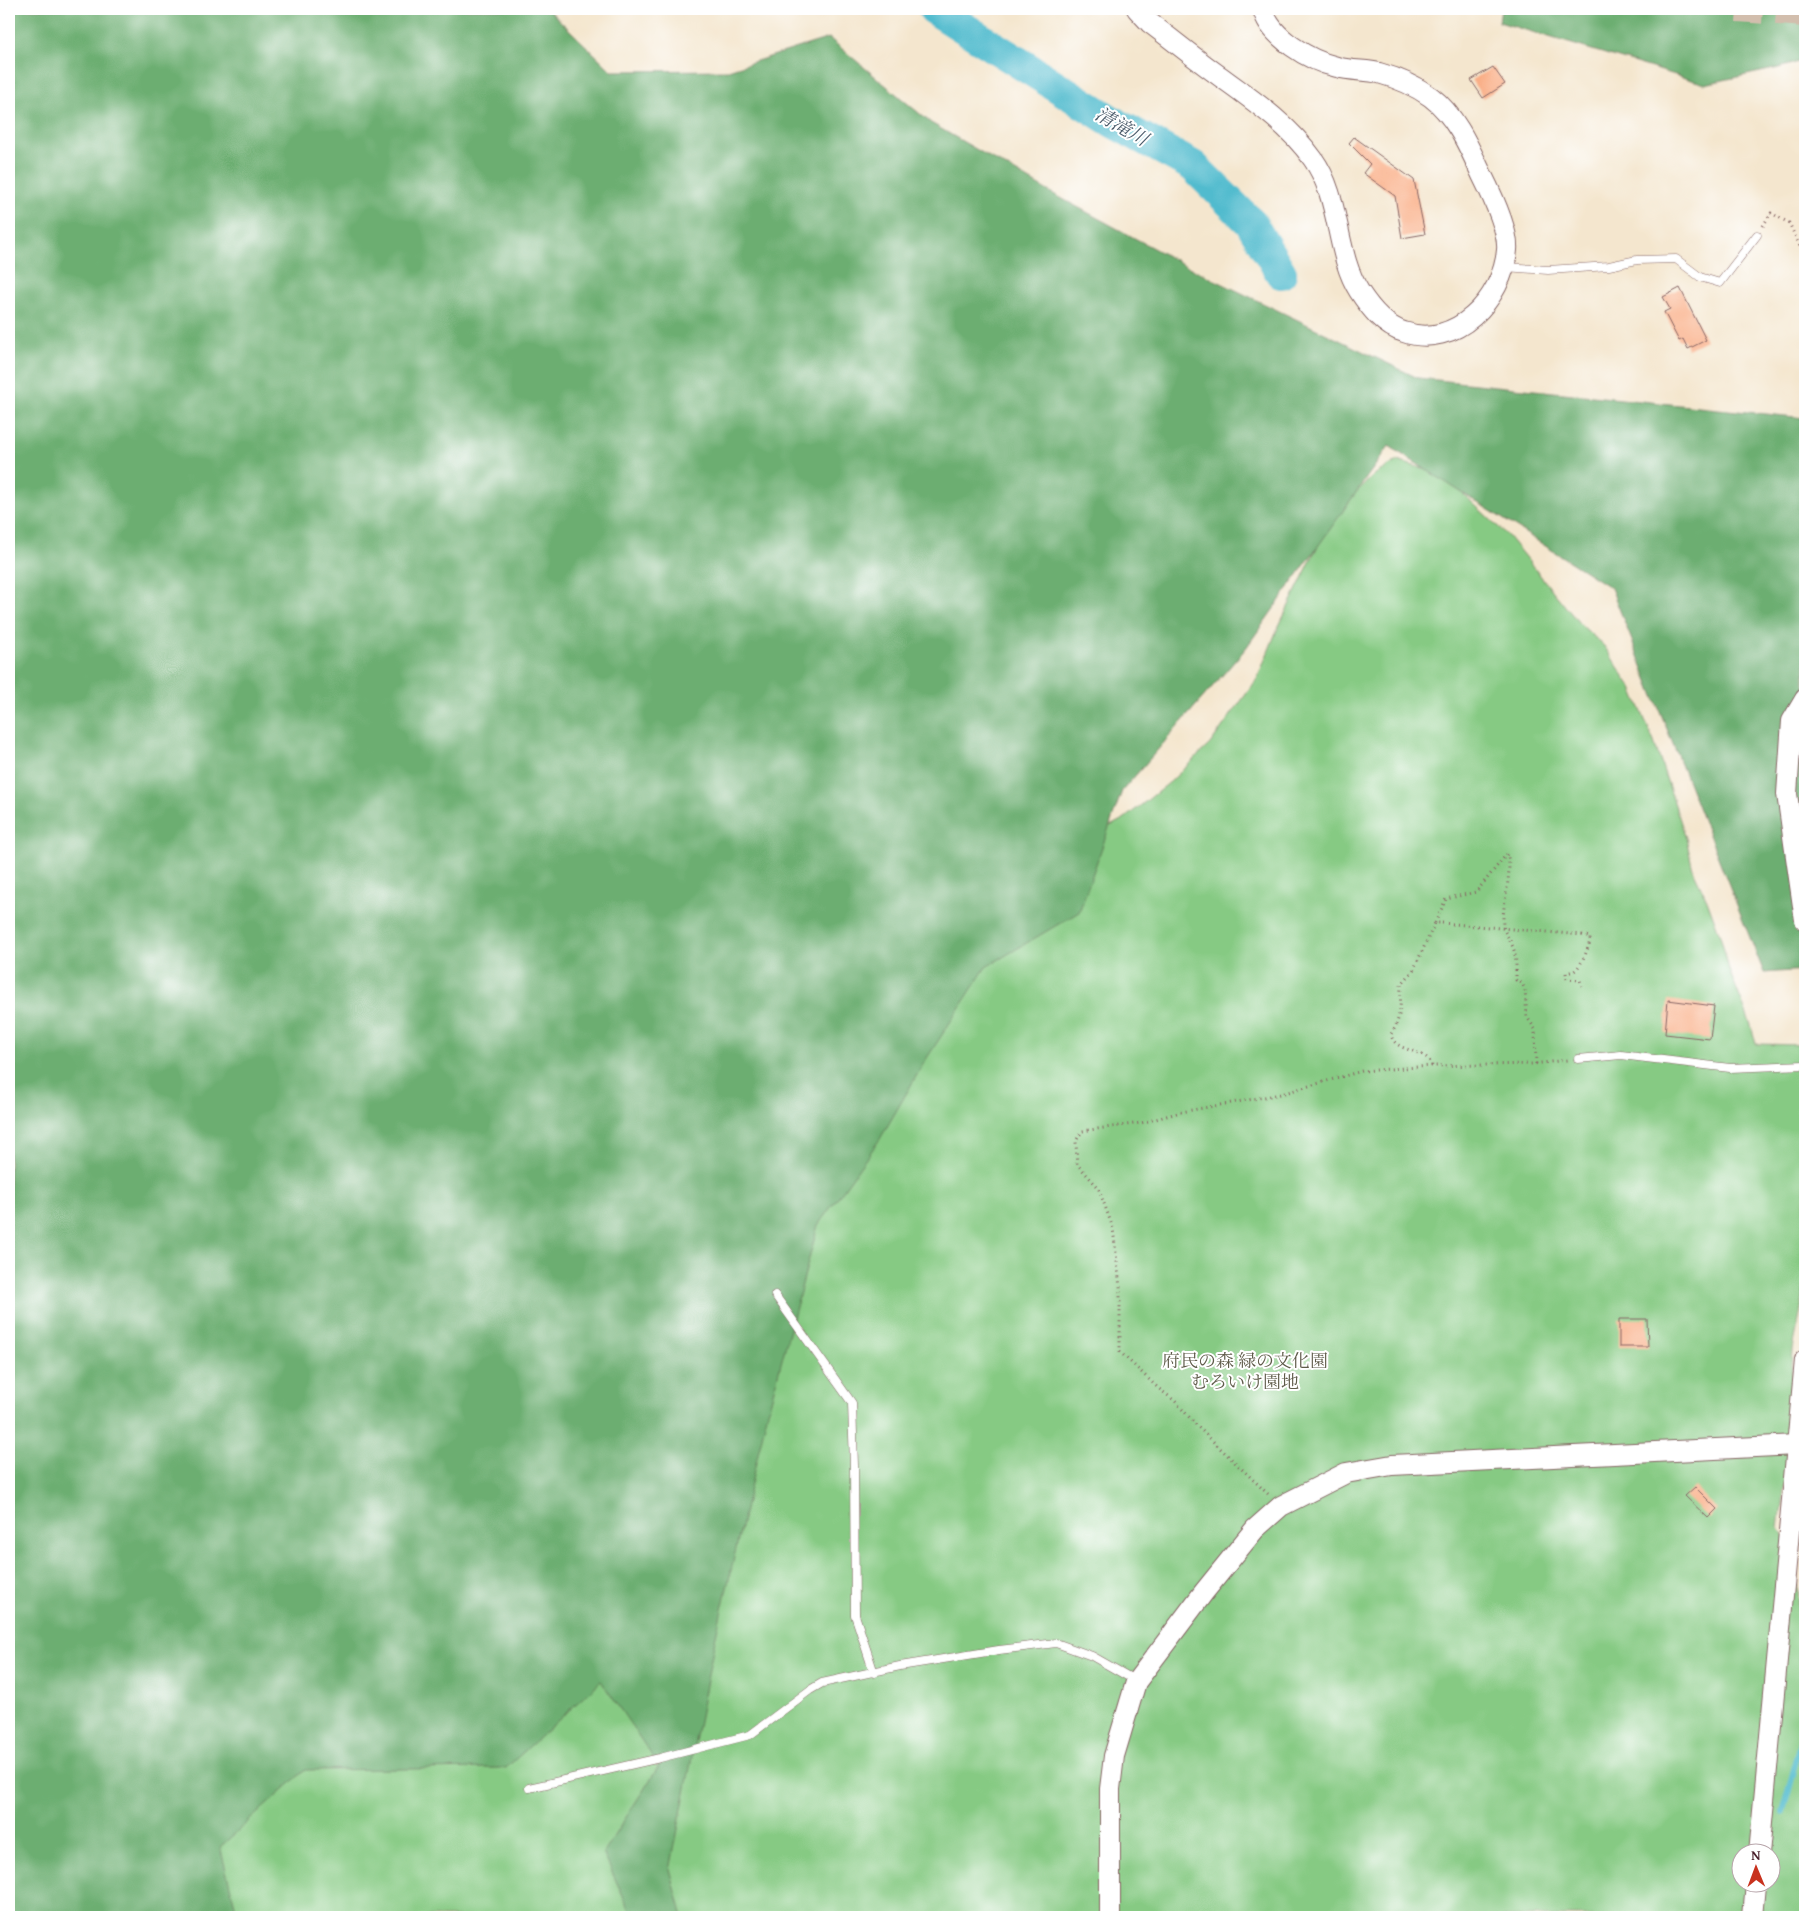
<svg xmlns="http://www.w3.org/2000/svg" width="1814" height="1926" font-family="'Gentium Book Plus','Noto Serif JP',serif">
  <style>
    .green { fill: #86ca83; stroke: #687457; fill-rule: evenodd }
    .forest { fill: #6cae71; stroke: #5b664e }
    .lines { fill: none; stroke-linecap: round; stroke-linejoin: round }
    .stream { stroke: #51bbce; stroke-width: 5.5 }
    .river { stroke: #51bbce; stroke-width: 32 }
    .building { fill: #f9ae86 }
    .highway-tunnel { stroke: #d2bead; stroke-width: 26; stroke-dasharray: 26 13; stroke-linecap: butt }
    .lane-casing { stroke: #866564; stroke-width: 9 }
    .secondary-casing { stroke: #866564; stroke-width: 22 }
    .path { stroke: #866564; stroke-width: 3; stroke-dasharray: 1 4; stroke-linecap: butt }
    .lane { stroke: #fff; stroke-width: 8 }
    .secondary { stroke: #fff; stroke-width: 20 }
    .path-bridge { stroke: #866564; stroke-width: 3; stroke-dasharray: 1 4; stroke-linecap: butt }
    .labels { text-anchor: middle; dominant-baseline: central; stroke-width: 4; stroke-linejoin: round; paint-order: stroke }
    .park-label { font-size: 18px; fill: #5f5b4a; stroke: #fff }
    .water-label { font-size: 19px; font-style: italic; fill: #4d5d6c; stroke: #fff }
  </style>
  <rect width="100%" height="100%" fill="#fff"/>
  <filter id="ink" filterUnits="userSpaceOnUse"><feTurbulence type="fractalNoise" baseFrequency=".02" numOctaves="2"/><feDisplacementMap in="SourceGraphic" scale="10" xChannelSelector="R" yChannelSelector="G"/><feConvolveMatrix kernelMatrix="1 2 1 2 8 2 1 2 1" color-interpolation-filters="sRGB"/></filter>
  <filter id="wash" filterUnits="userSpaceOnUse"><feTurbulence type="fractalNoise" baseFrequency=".0096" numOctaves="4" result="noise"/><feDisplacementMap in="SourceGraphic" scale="20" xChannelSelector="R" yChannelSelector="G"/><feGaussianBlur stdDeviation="1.12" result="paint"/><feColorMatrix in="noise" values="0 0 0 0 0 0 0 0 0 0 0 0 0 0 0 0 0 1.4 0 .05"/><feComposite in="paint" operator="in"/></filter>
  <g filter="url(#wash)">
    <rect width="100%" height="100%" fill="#f4e6ce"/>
    <path class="green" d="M1397,461L1432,471L1461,492L1507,535L1579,623L1604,646L1632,688L1654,742L1686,838L1693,870L1707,900L1721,938L1729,970L1751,1025L1756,1044L1805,1045V1262L1803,1299L1793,1349L1787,1466L1779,1527L1796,1559L1800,1658L1803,1689L1805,1692V1917H9V1249L1101,831L1125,818L1170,782L1210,744L1257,679L1277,630L1325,531L1350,498L1374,475ZM1742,1854H1772V1884H1742Z"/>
    <g class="forest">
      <polygon points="9,9 548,9 612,71 728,70 829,38 931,123 1048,191 1188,267 1418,378 1805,418 1805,970 1764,973 1611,588 1389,446 1246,648 1122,791 1079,912 986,967 925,1061 880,1139 818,1225 766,1419 714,1644 670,1870 683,1917 633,1917 603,1853 659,1766 601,1681 506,1768 305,1770 220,1847 238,1917 9,1917"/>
      <polygon points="1501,9 1805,9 1805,60 1779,68 1705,84 1499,22"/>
    </g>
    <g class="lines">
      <polyline class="stream" points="1782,1813 1805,1727"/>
      <polyline class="river" points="934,9 1113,122 1193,166 1251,223 1281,273"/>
    </g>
    <g id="blocks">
      <g class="building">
        <polygon points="1493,67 1505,84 1483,98 1471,80"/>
        <polygon points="1354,137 1414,180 1425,234 1402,238 1395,196 1363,173 1370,164 1349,143"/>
        <polygon points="1680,288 1706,340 1688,349 1683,339 1679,341 1664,312 1670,309 1663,297"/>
        <polygon points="1668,1000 1714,1006 1710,1039 1665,1034"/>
        <polygon points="1619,1319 1647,1319 1648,1347 1619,1347"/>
        <polygon points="1695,1487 1717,1509 1708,1518 1685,1496"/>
      </g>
    </g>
  </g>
  <g filter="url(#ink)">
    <use href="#blocks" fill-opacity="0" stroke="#866564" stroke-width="1"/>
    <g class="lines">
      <polyline class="highway-tunnel" points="1737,9 1805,14"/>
      <defs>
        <g id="lane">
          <polyline points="1505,267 1548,270 1609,266 1637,260 1676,259 1700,277 1720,283 1757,235"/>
          <polyline points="1578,1059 1621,1055 1730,1068 1805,1065"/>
          <polyline points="775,1295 852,1403 854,1466 855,1615 874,1673"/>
          <polyline points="529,1788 660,1758 750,1735 810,1690 822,1683 900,1666 999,1650 1056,1643 1092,1656 1136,1681"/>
        </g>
        <g id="secondary">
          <path d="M1137,9L1150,23C1174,41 1197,60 1221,77C1254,101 1289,125 1313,159C1341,198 1335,253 1359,291C1370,308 1384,326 1404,332C1455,350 1503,299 1507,250C1509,230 1491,193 1482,175C1469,147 1456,116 1431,97C1416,86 1397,78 1379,73C1366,70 1351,71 1337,67C1310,61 1269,37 1263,9"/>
          <polyline points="1805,699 1792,721 1787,794 1805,920"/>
          <polyline points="1759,1854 1805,1360"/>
          <polyline points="1110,1917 1110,1789 1114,1756 1136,1682 1204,1592 1255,1529 1281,1506 1346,1473 1392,1465 1796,1445"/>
          <polyline points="1753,1917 1756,1884"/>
        </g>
      </defs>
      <use href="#lane" class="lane-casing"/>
      <use href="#secondary" class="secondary-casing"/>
      <g class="path">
        <polyline points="1763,226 1771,213 1789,223 1805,257"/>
        <path d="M1435,923L1446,899L1476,892L1507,854C1513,871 1503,901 1503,920C1502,931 1508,935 1512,945C1517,955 1516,969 1516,980L1522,983L1525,990L1527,1017L1535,1029L1536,1064"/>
        <path d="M1582,935L1590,937C1591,944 1581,967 1574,971C1572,972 1569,972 1566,973L1567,979L1580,980L1582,986"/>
        <path d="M1432,1066C1427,1047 1394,1054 1391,1034C1402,1018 1400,1003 1401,985L1413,971L1435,923H1442"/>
        <polyline points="1268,1494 1198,1427 1175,1401 1158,1388 1120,1352 1120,1287 1113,1228 1098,1187 1077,1164 1076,1141 1082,1131 1141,1123 1181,1112 1281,1094 1362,1071 1432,1066 1533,1064 1567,1060"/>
      </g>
      <use href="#lane" class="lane"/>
      <use href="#secondary" class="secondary"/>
      <polyline class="path-bridge" points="1442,923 1582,935"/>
    </g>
  </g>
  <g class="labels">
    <g class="park-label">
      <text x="1245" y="1360">府民の森 緑の文化園<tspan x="1245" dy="21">むろいけ園地</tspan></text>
    </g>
    <g class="water-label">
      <text transform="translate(1122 126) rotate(30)">清滝川</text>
    </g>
  </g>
  <rect width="1814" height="1926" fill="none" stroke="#fff" stroke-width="30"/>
  <g transform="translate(1756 1868) rotate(359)"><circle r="24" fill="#ffffff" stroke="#b7a5aa"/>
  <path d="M0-4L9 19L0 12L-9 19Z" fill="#c8321e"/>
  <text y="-8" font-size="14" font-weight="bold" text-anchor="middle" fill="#4a1f2b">N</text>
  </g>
</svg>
